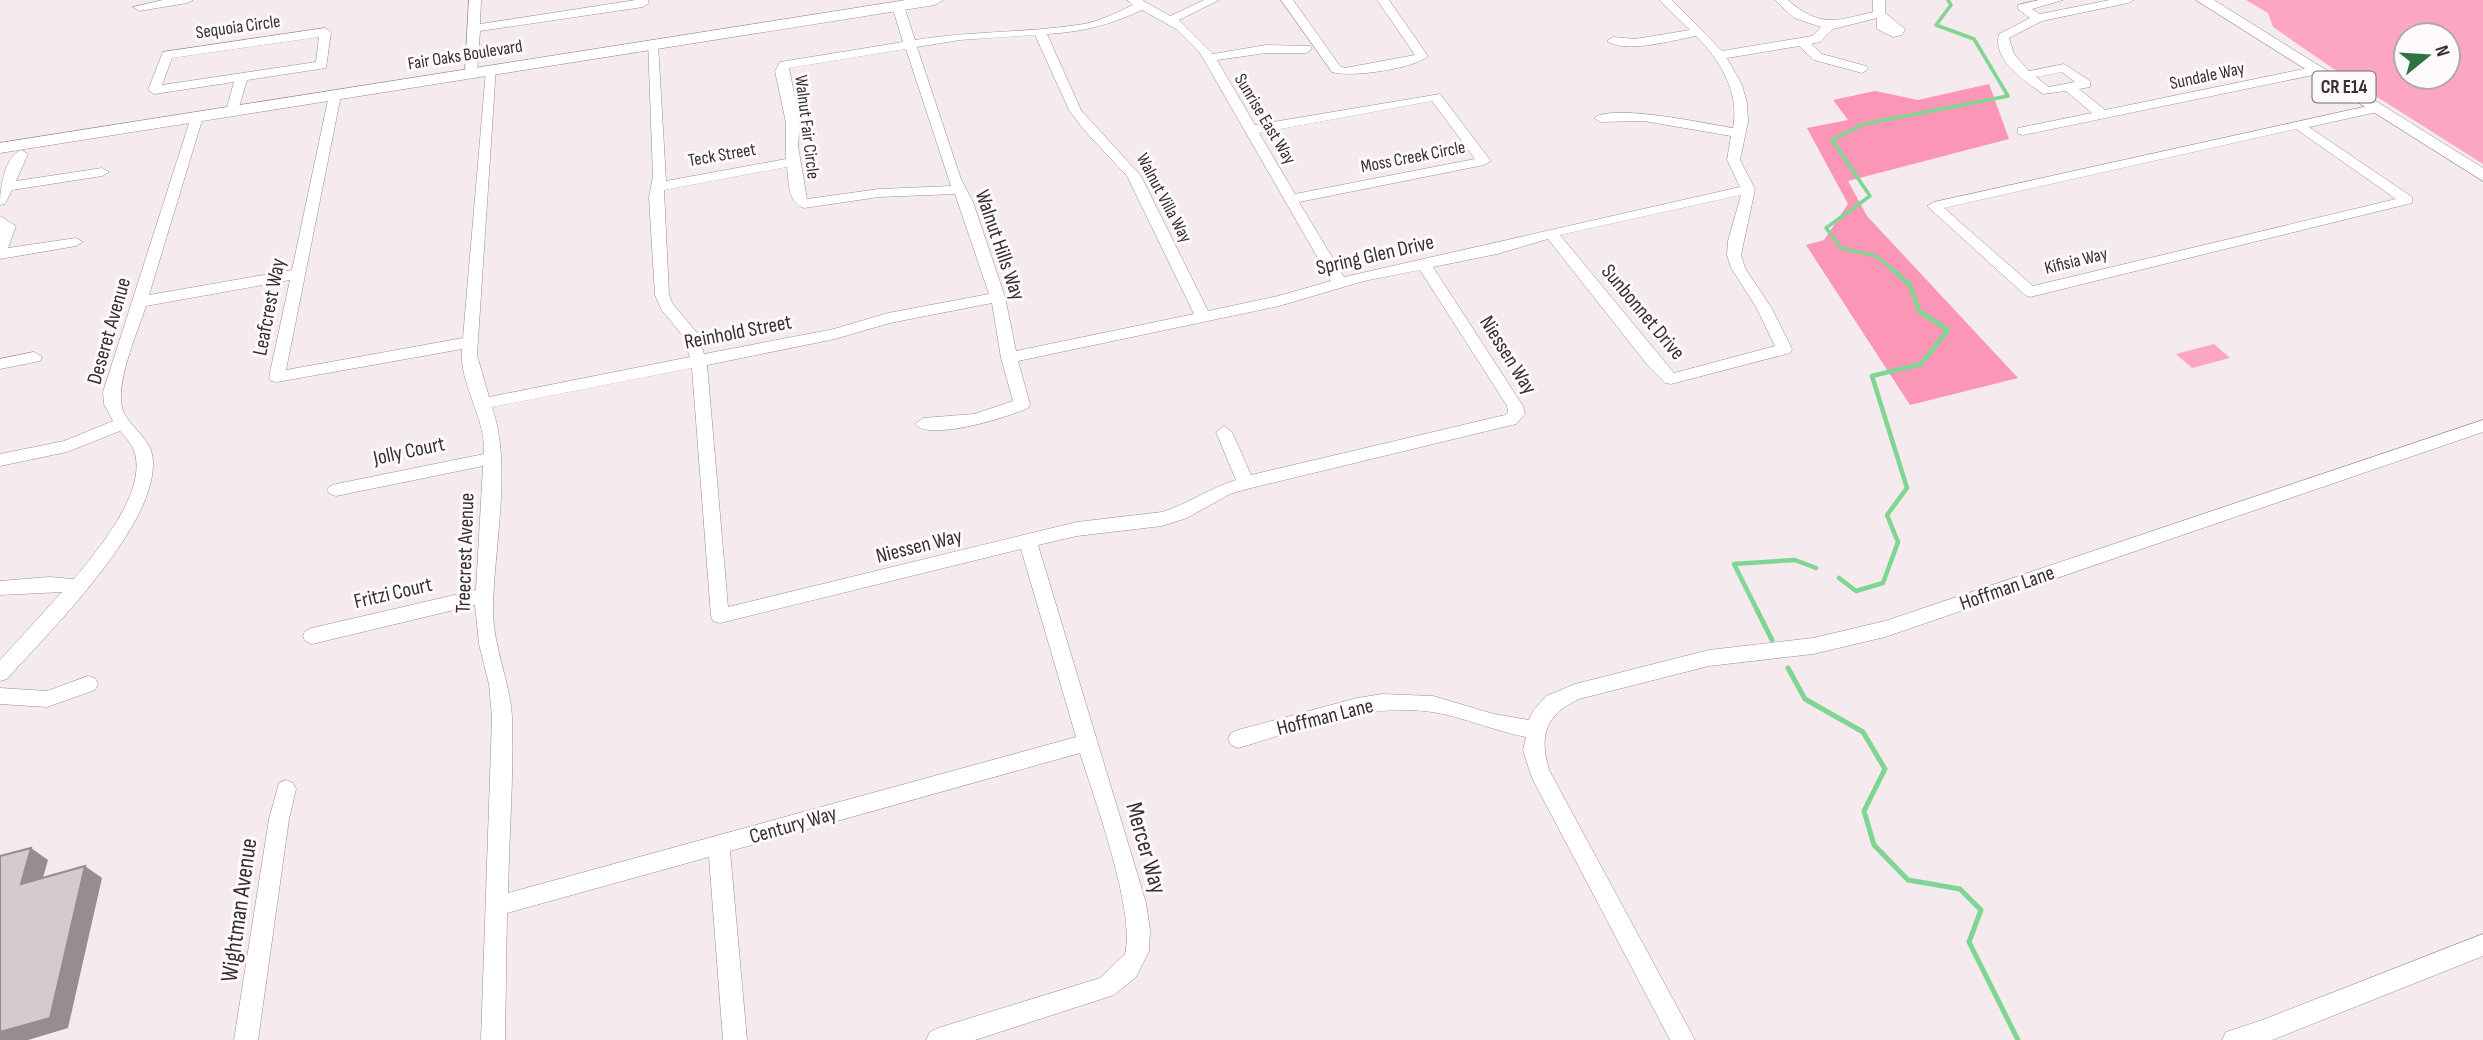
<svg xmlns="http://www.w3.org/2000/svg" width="2483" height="1040" font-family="'Sofia Sans Condensed',sans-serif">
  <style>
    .green { fill: #fda6c1; fill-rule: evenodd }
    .forest { fill: #fc96b7 }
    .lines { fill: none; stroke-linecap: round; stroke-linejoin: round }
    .stream-far2 { stroke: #7fd692; stroke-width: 3.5 }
    .stream-far1 { stroke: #7fd692; stroke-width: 4.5 }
    .stream { stroke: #7fd692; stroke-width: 5 }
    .minor-casing { stroke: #998e91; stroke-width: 1 }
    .major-casing { stroke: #998e91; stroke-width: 1 }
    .minor { fill: #fff; fill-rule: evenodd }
    .major { fill: #fff; fill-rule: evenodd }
    .shaded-wall { fill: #958d90 }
    .building { fill: #d5cacd; stroke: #958d90; stroke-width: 2 }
    .labels { text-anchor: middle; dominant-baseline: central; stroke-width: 6; stroke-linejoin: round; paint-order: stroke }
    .far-street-label { font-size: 18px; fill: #353031; stroke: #fef9fa }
    .shield { fill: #fef9fa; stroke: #716c6d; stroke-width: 2 }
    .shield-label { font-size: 19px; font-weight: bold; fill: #353031 }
    .street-label { font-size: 21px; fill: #353031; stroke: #fef9fa }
    .near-street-label { font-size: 24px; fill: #353031; stroke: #fef9fa }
  </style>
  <rect width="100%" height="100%" fill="#f5eaed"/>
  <g class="green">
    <path d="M2246,0H2483V164L2344,76L2273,27L2268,13ZM2448,35V77H2406V35Z"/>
    <polygon points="2214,344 2230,358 2192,368 2176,354"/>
  </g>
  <polygon class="forest" points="1989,84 2009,139 1848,181 1867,216 2018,378 1910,405 1806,245 1824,240 1848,204 1807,128 1848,120 1833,100 1875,91 1918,100"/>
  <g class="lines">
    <polyline class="stream-far2" points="1894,271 1876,256 1841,248 1826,228 1870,196 1832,140 1864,124 2008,96 1974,39 1936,25 1951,5 1948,0"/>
    <g class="stream-far1">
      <polyline points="1839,578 1856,591 1883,583 1898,542 1887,515 1907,488 1872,376 1921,364 1948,330 1919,311 1910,285 1892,269"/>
      <polyline points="1758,612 1734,564 1795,560 1816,568"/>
    </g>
    <g class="stream">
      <polyline points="1757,610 1772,640"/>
      <polyline points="1788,668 1805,699 1863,732 1885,769 1864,811 1874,845 1908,880 1960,889 1981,910 1969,942 2018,1040"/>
    </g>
    <defs>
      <g id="minor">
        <polygon points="163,0 193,0 187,3 139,11 133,7"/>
        <polygon points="469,0 481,0 480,24 636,0 648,0 649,3 643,7 480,31 477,73 471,77 465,73"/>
        <path d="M1127,0H1142L1170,16L1204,0H1219L1179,20L1213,54L1266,45L1310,46L1312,49L1306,53H1266L1217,60L1255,125L1440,94L1491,161L1484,165L1299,202L1344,277L1740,187L1727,160L1731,136L1644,121L1600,122L1594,118C1612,103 1707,124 1733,128C1740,93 1720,60 1696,36C1674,40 1625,54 1607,41L1613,37L1635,39L1690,30L1659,0H1672L1722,51L1812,36L1821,27L1794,18L1775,0H1788C1820,28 1835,21 1873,12V0H1885V13L1905,29L1902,35L1893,37L1877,29V18L1833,29L1820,42L1811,44L1822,54L1866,66L1868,69L1862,73L1814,60L1799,46L1727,58L1742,85L1747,103L1748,122L1740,160L1755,189L1741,255L1745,268L1771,307L1792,349L1790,353L1671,384L1665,383L1649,367L1548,239L1497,254L1433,267L1523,406L1525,414L1516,424L1247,489L1230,494L1187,518L1162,526L1077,536L1038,545L1146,903L1150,930L1149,951L1136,977L1114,995L975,1040H926L930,1032L938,1028L1100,978L1125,954C1136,912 1094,798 1080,753L730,851L747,1040H723L709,857L507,913L505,1040H481L492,718L489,684L479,644L475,605L312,644L305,641L303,636L305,631L312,628L476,590L483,466L336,496L330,494L327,490L330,486L336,484L484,454C486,417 459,385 462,349L277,382L271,381L269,377L290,280L146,306C138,331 112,389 124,413C133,430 153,440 153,462C155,528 50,631 7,679L0,681V660L62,592L0,595V581L49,577L74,579C97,551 146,493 135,454C133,445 126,438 120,431L67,452L0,466V454L64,441L113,421L104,404L103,392L192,114L197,113L203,117L149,295L292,270L329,95L335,91L341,95L286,370L463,338L486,70L492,66L496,67L477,355L489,397L690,357L682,335L661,309L655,295L649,197L653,176L648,41L658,44L666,181L786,159V123L775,71L780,62L903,42L892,6L894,4L904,6L915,40C969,31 1024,33 1077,25C1097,23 1115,13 1133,5ZM1142,10L1176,29L1200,53L1331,281L1278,296L1208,311L1141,176L1081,110L1047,34C1082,32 1110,25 1142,10ZM1035,35L1069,110L1084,130L1127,176L1194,314L1016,351L1005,297L973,202L961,179L917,47L960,40ZM906,49L951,186L879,189L807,199L798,146L800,123L789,68ZM1432,101L1475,159L1295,194L1259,133ZM787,167C789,182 787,202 804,208L879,197L955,194L989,294L888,313L834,329L704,354L697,333L673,304L669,295L664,190ZM1741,195L1728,241L1727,255L1731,268L1756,307L1775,346L1674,373L1560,235ZM1420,270L1507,406L1508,412L1505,415L1251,475L1232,432L1224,426L1216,432L1236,480C1210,488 1188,504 1162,512L1077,522L728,607L707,365L835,339L890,323L992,303L1001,358L1013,401L974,414L923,418L915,424C928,442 1009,417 1028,408L1030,404L1018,361L1279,306L1364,281ZM692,368L711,616L713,621L720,623L1021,549L1076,737L508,893C509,835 514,775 512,717C510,682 494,649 493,613C493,549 513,467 492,407Z"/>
        <path d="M1281,0H1293L1340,66L1345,68L1415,55L1377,0H1389L1428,56C1414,69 1349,78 1332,72Z"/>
        <path d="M2039,0H2063L2032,9L2040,14L2110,0H2134L2128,3L2042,21L2009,38L2014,54L2029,71L2064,64L2090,81V87L2079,89L2105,110L2318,66L2324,70L2318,74L2023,135L2018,134V128L2092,113L2066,91L2043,94C2025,81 1992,60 1999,34L2030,18L2018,9V5ZM2062,72L2075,82L2049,87L2036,77Z"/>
        <path d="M325,28L331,32L326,68L247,80L237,114L232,115L226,111L234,82L154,94L148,90L163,52ZM319,37L316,62L162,85L172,58Z"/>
        <path d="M2377,104L2382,105V111L2309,127L2412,197V203L2030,297L2025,295L1927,206L1934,202ZM2296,129L2396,199L2033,286L1944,208Z"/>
        <path d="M21,150L28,154L16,181L102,168L109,172L102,176L12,190L5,204L0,205C0,189 4,157 21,150Z"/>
        <polygon points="0,216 16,226 8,248 76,238 83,242 76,246 0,259"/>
        <polygon points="34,352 42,357 40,361 0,369 0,359"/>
        <path d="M2483,420V432L1885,637L1813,654L1709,666L1579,699C1545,715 1539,735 1549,770L1695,1040H1670L1532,778L1523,750L1526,737C1494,731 1464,717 1432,712C1366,702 1301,730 1238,748L1231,745L1228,739L1231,733L1238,730L1357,698L1382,694L1433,696L1494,714L1529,720L1533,711L1546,696L1575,684L1709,650L1813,638L1885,621Z"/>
        <polygon points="88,676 95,678 98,684 95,690 47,707 0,704 0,688 47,691"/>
        <polygon points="286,780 293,783 296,789 289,819 258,1040 234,1040 269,819 279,783"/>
        <polygon points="2483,934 2483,956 2272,1040 2222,1040 2226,1032 2265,1019"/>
      </g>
      <g id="major">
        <polygon points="906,0 943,0 935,5 0,153 0,143"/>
        <polygon points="2196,0 2214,0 2483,168 2483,181"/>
      </g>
    </defs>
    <use href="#minor" class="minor-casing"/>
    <use href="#major" class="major-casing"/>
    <use href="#minor" class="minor"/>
    <use href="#major" class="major"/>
  </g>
  <g class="shaded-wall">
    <polygon points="31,848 48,860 38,895 21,884"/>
    <polygon points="85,866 102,878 68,1028 28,1040 0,1040 0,1032"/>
  </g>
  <polygon class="building" points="31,848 21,884 85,866 50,1018 0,1032 0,856"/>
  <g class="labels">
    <g class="far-street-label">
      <text transform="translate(238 27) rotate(-8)">Sequoia Circle</text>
      <text transform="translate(465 55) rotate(-9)">Fair Oaks Boulevard</text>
      <text transform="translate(2207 76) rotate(-12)">Sundale Way</text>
      <text transform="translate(1265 119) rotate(59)">Sunrise East Way</text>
      <text transform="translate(807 127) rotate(83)">Walnut Fair Circle</text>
      <text transform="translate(722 155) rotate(-10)">Teck Street</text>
      <text transform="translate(1413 157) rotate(-11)">Moss Creek Circle</text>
      <text transform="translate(1164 198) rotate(62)">Walnut Villa Way</text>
      <text transform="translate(2076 261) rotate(-14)">Kifisia Way</text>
    </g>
    <rect class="shield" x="2312.5" y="71.5" width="63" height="31" rx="5"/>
    <g class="shield-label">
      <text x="2344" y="87">CR E14</text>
    </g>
    <g class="street-label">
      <text transform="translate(1000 245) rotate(71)">Walnut Hills Way</text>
      <text transform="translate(1375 255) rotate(-13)">Spring Glen Drive</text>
      <text transform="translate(269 307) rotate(-79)">Leafcrest Way</text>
      <text transform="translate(1643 312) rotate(50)">Sunbonnet Drive</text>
      <text transform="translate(109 331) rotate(-74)">Deseret Avenue</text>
      <text transform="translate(738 332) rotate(-11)">Reinhold Street</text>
      <text transform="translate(1508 355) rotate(58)">Niessen Way</text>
      <text transform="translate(409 451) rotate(-12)">Jolly Court</text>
      <text transform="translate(919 546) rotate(-14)">Niessen Way</text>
      <text transform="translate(465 553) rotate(-88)">Treecrest Avenue</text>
      <text transform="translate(2007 588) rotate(-19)">Hoffman Lane</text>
      <text transform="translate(393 593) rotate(-13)">Fritzi Court</text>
      <text transform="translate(1325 717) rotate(-14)">Hoffman Lane</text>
      <text transform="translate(793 825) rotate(-16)">Century Way</text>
    </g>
    <g class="near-street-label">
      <text transform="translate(1146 848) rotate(74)">Mercer Way</text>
      <text transform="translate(239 910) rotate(-82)">Wightman Avenue</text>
    </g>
  </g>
  <g transform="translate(2427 56) rotate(72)"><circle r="33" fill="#fef9fa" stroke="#aea9aa" stroke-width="2"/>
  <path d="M0-5L12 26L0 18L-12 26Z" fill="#2d7441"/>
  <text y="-10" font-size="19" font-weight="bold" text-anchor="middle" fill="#353031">N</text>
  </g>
</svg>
